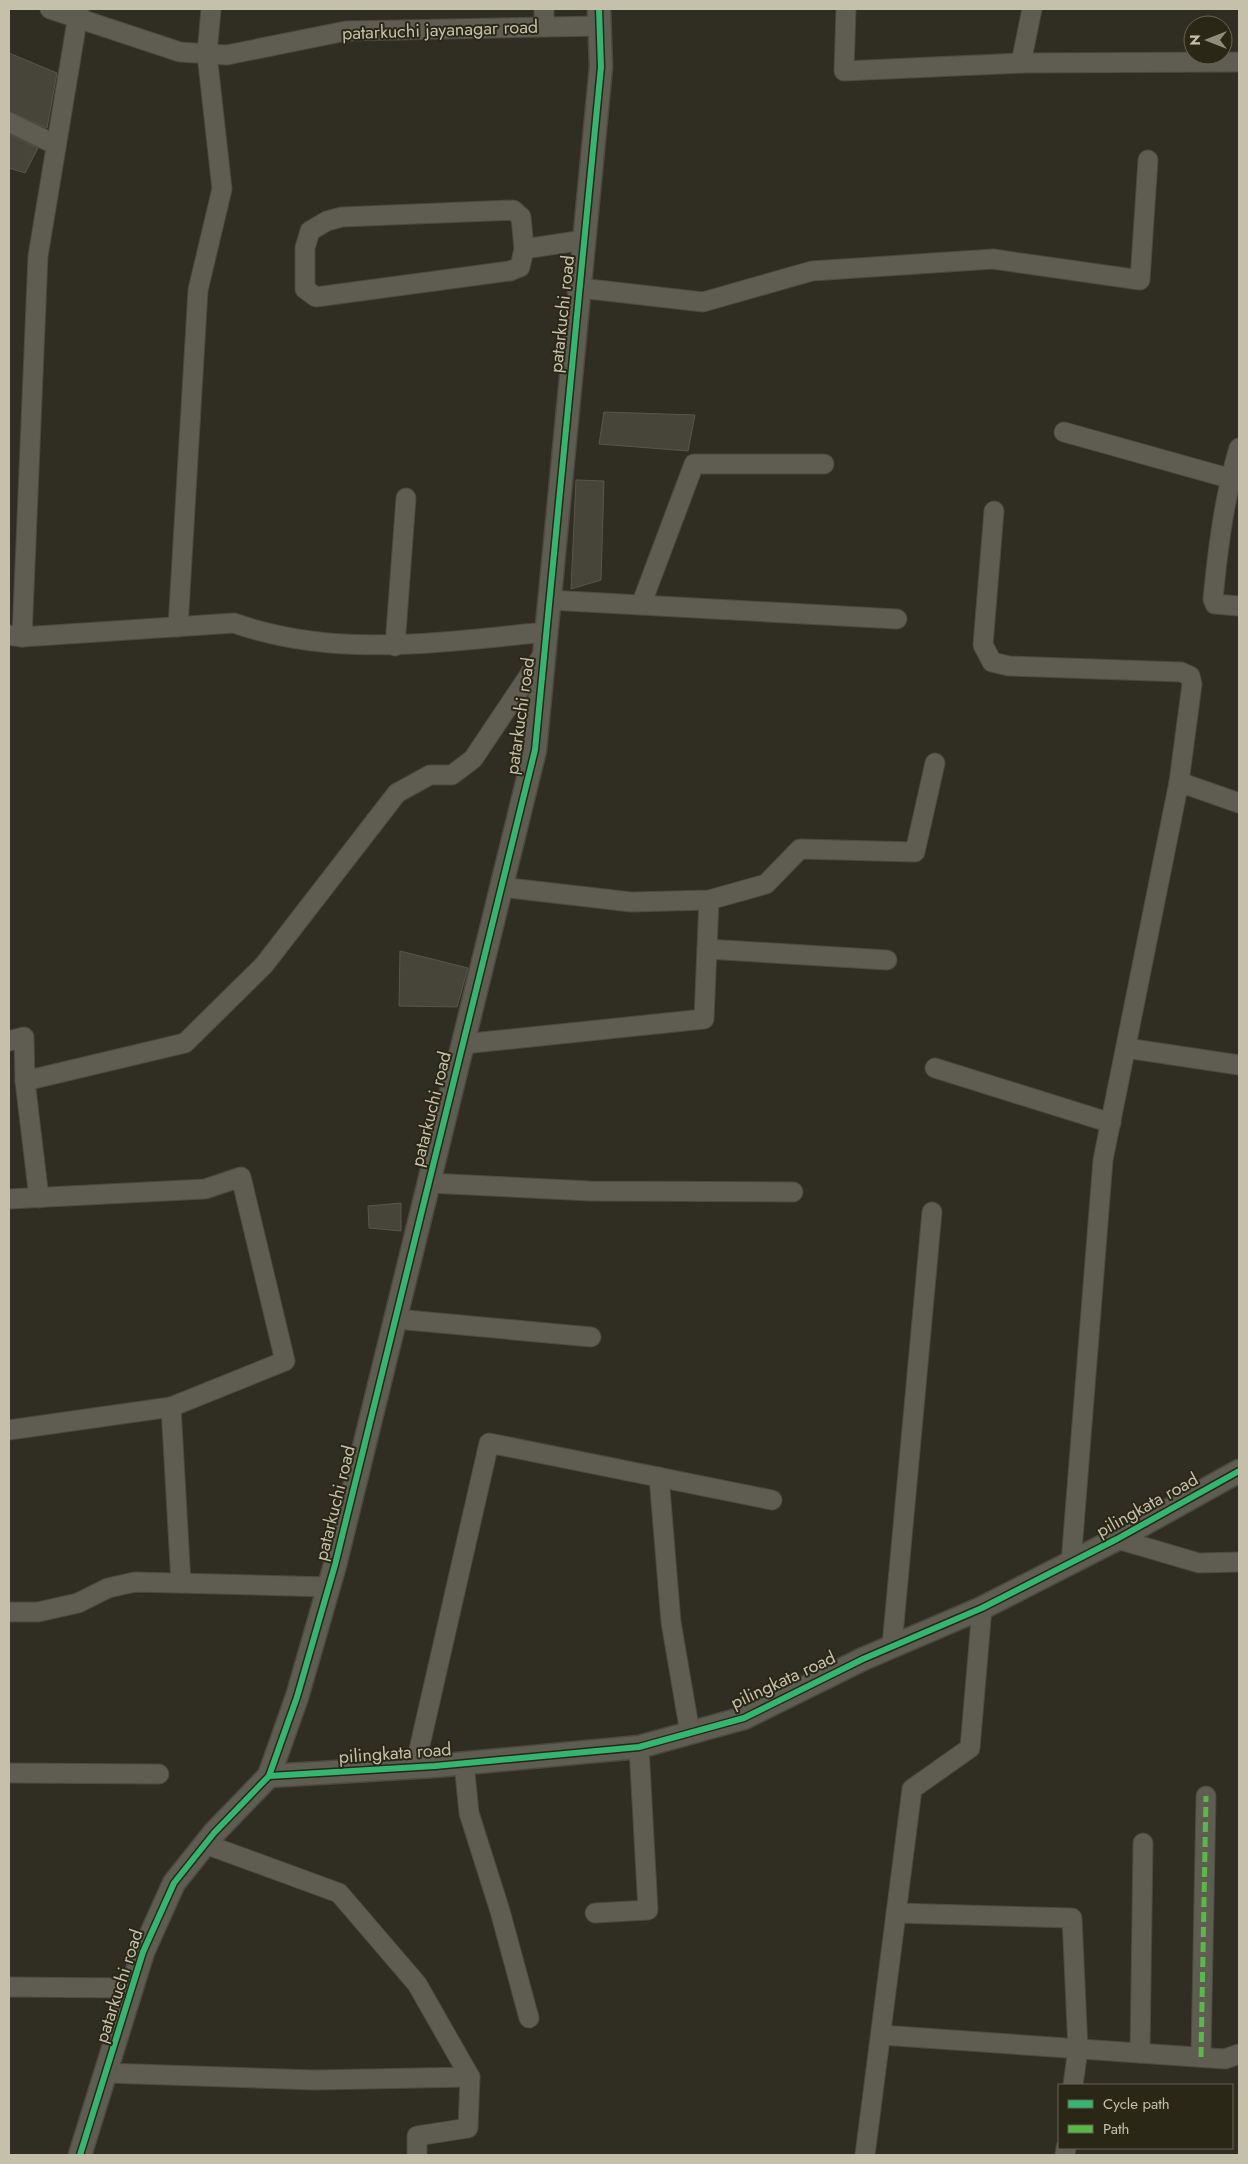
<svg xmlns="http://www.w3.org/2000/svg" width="1248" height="2164" font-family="Jost,sans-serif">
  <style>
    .building { fill: #47443a; stroke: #58564a }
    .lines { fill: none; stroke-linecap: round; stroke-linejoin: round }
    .minor-casing { stroke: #4b4940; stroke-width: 21 }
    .tertiary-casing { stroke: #4b4940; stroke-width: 25 }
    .minor { stroke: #5f5d52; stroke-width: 19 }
    .tertiary { stroke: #5f5d52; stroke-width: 22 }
    .quiet { stroke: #58b947; stroke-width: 5; stroke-dasharray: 10 5; stroke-linecap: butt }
    .cycleway-casing { stroke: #2a2717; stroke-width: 9 }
    .cycleway { stroke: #33b770; stroke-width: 6 }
    .labels { text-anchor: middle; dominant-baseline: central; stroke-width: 4; stroke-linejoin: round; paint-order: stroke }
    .street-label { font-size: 18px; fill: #c4c0aa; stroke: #2a2717 }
  </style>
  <rect width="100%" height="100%" fill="#302e23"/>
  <g class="building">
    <polygon points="9,53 57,73 47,128 9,111"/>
    <polygon points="9,134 38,148 25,173 9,168"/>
    <polygon points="604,412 695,415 688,451 599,444"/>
    <polygon points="576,480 604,481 601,580 571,589"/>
    <polygon points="400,951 468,968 457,1007 399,1006"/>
    <polygon points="401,1203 401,1231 369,1228 368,1206"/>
  </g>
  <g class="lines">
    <defs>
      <g id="minor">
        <polyline points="50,9 180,52 227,55 346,31 600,26"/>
        <polyline points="544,9 544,27"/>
        <polyline points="846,9 844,71 1021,63 1239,62"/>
        <polyline points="1021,63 1032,9"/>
        <polyline points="9,122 56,145"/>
        <polyline points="524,249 520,267 510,271 316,297 305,289 305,248 310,231 327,221 342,217 513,210 521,217 524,249 584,240"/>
        <polyline points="580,288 703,302 812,271 993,259 1140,280 1148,160"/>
        <polyline points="1064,432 1239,481"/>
        <path d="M1239,448C1224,498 1218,548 1213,599L1215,604L1239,606"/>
        <polyline points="994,511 983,645 992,662 1009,666 1181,672 1190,676 1192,684 1179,782"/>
        <polyline points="549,600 897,619"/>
        <polyline points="641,605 694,464 824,464"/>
        <polyline points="178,627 198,290 222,189 207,54 211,9"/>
        <path d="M9,635L22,637L234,623C336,659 441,642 546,632"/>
        <polyline points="22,637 38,256 79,9"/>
        <polyline points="395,646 406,498"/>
        <polyline points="501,887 631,902 709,900 766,884 800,849 915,852 935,763"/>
        <polyline points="707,949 887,960"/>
        <polyline points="9,1041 24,1037 25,1081 39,1198"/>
        <polyline points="463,1044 704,1019 709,900"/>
        <polyline points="1126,1048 1239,1065"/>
        <polyline points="935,1068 1111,1123"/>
        <polyline points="25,1081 185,1043 264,965 397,793 430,775 452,775 473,759 544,653"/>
        <polyline points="429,1183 590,1191 793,1192"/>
        <polyline points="9,1199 205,1189 241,1177 285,1361 171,1407"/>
        <polyline points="396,1319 591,1337"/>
        <polyline points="9,1430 171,1407 181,1583"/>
        <polyline points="659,1477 671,1622 690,1733"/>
        <polyline points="1117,1539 1199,1563 1239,1562"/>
        <polyline points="1071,1563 1103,1160 1179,782 1239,803"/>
        <polyline points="9,1612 38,1612 78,1603 108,1588 135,1582 329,1587"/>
        <polyline points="892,1646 932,1212"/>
        <polyline points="464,1763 469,1813 500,1911 529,2018"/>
        <polyline points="415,1767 489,1443 772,1500"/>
        <polyline points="9,1773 159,1774"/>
        <polyline points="595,1913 648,1910 639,1747"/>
        <polyline points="896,1913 1072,1918 1078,2049 1073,2085"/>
        <polyline points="9,1987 132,1988"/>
        <polyline points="881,2035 1225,2059 1239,2054"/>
        <polyline points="1140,2053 1143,1843"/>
        <polyline points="1201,2057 1206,1796"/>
        <polyline points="106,2073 315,2080 470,2077 417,1984 339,1893 205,1844"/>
        <polyline points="417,2155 417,2136 468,2128 470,2077"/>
        <polyline points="865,2155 912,1789 970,1748 982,1608"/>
        <polyline points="1065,2155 1066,2148"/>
      </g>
      <g id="tertiary">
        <polyline points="269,1776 435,1766 639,1747 744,1718 863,1659 982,1608 1117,1539 1239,1471"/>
        <polyline points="80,2155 143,1952 174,1883 214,1833 269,1776 297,1697 335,1565 535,750 601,67 599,9"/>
      </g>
    </defs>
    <use href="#minor" class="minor-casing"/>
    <use href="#tertiary" class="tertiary-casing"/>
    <use href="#minor" class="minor"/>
    <use href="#tertiary" class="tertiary"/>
    <polyline class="quiet" points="1201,2057 1206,1796"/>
    <defs>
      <g id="cycleway">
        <polyline points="269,1776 435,1766 639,1747 744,1718 863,1659 982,1608 1117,1539 1239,1471"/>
        <polyline points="80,2155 143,1952 174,1883 214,1833 269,1776 297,1697 335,1565 535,750 601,67 599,9"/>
      </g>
    </defs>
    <use href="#cycleway" class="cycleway-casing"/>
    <use href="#cycleway" class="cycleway"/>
  </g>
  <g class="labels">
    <g class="street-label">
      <text transform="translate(440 30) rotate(-2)">patarkuchi jayanagar road</text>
      <text transform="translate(562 314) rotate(-84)">patarkuchi road</text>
      <text transform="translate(520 716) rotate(-82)">patarkuchi road</text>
      <text transform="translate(431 1109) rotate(-76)">patarkuchi road</text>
      <text transform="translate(335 1503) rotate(-76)">patarkuchi road</text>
      <text transform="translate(1147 1505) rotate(-29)">pilingkata road</text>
      <text transform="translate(783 1680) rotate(-25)">pilingkata road</text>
      <text transform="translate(395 1753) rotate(-4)">pilingkata road</text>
      <text transform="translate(119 1986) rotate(-72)">patarkuchi road</text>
    </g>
  </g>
  <rect width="1248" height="2164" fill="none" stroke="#c4c0aa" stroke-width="20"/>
  <rect x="1058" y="2084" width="175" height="65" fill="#2a2717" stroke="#686452"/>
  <rect x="1068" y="2100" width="25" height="8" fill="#33b770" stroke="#686452"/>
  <text x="1103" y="2109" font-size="15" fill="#c4c0aa">Cycle path</text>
  <rect x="1068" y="2125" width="25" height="8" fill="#58b947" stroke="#686452"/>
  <text x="1103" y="2134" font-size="15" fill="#c4c0aa">Path</text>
  <g transform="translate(1208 40) rotate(270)"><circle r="24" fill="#2a2717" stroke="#686452"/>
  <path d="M0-4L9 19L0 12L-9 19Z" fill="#908d7b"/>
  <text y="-8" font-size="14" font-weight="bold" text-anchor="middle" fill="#c4c0aa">N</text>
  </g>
</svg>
